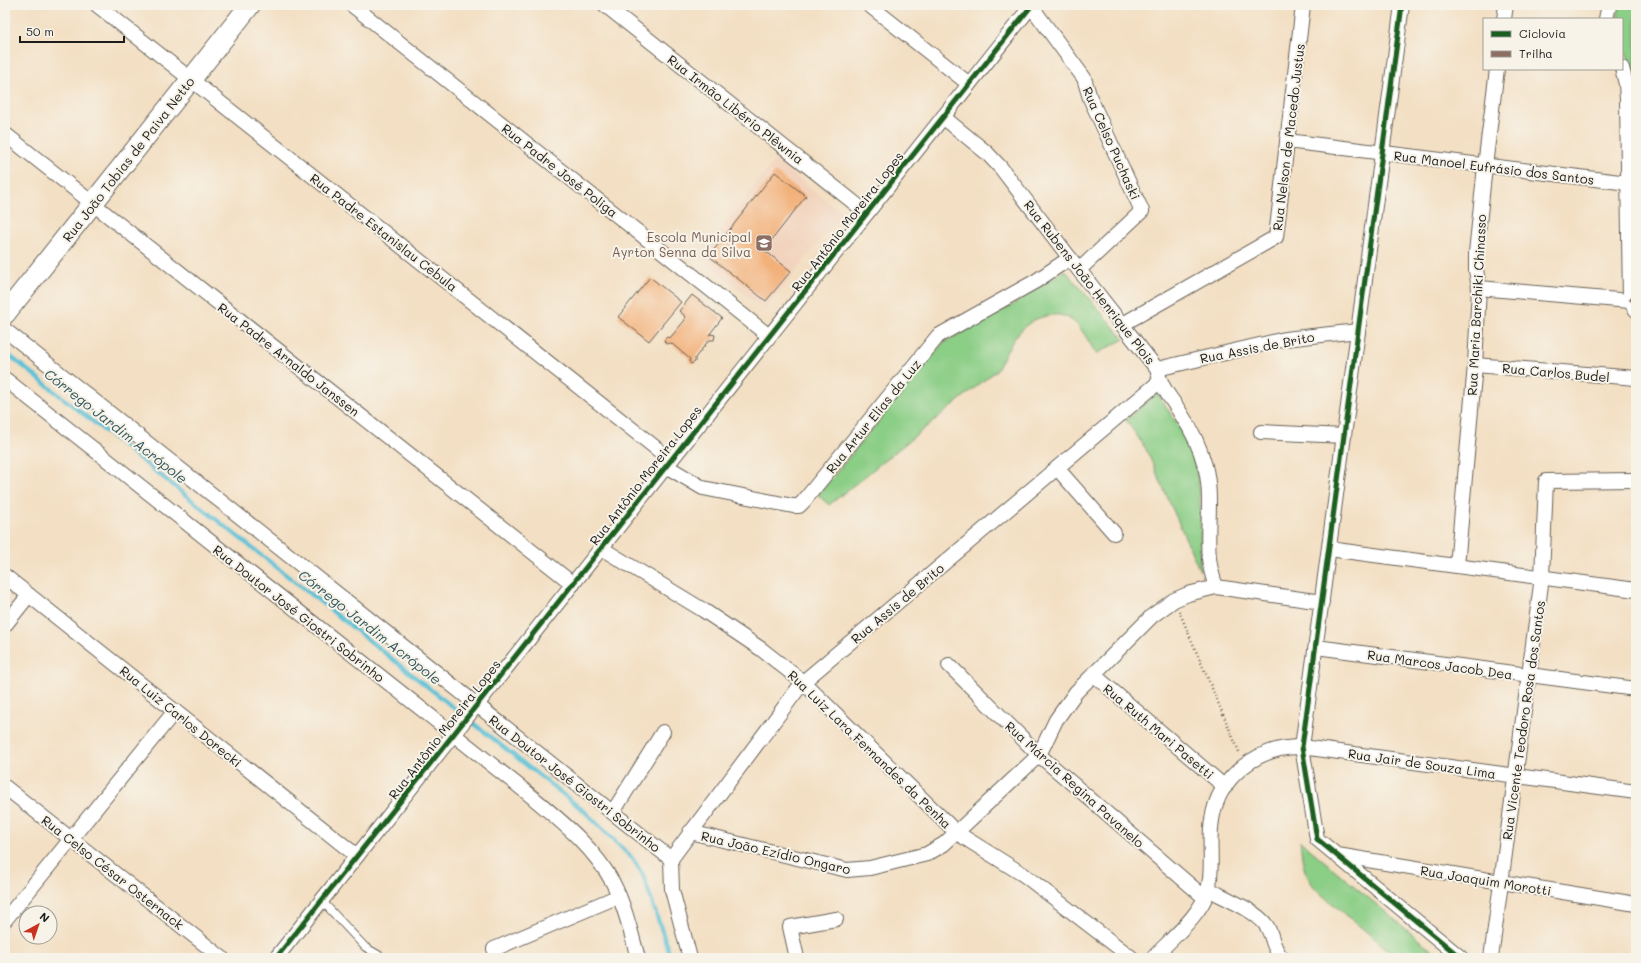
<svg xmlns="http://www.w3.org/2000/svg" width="1641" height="963" font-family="Mali,sans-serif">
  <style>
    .built { fill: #f2d4be }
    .green { fill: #8bce86; stroke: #547551 }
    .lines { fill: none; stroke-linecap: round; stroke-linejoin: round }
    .stream { stroke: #5ac1d7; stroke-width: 4 }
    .building { fill: #f3b17a }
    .lane-casing { stroke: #676056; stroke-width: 9 }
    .street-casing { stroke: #676056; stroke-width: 16 }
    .secondary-casing { stroke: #676056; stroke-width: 22 }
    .path { stroke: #676056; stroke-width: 2.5; stroke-dasharray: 1 3; stroke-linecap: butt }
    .lane { stroke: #fff; stroke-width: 7 }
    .street { stroke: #fff; stroke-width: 14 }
    .secondary { stroke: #fff; stroke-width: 20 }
    .quiet { stroke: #8d6e63; stroke-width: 4; stroke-dasharray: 8 4; stroke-linecap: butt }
    .cycleway-casing { stroke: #f7f3e8; stroke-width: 8 }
    .cycleway { stroke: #1b5e20; stroke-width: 5 }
    .labels { text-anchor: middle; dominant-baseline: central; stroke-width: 4; stroke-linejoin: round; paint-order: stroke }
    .street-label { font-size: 13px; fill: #1c1c1c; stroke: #f7f3e8 }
    .education-label { font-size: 13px; fill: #785e54; stroke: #f7f3e8; text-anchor: end }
    .water-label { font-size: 14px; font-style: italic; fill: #32565d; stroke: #f7f3e8 }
  </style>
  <rect width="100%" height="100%" fill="#f7f3e8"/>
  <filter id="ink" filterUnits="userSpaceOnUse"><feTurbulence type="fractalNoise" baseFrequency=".025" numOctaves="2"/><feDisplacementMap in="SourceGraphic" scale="8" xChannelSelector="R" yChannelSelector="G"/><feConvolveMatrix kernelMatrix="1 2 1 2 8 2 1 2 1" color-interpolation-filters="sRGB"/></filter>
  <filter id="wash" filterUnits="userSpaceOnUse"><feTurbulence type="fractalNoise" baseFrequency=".012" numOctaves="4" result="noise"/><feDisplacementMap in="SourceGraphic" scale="16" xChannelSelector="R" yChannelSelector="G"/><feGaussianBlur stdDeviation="0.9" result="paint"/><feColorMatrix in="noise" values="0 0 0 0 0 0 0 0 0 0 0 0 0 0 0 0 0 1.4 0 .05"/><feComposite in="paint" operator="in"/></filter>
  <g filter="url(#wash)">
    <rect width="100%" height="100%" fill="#f3dfc3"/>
    <polygon class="built" points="775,160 842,213 765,310 699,257"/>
    <g class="green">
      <polygon points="1620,5 1636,5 1636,76 1622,43 1622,19 1617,19"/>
      <path d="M1065,270L1124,339L1096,354C1089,342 1082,327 1070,319C1062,314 1056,314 1047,316C1020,320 1008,348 997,370L829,505L818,495L943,343L1016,303Z"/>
      <path d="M1157,393C1167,408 1177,422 1185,437C1205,478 1200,527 1200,571L1146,449L1126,420Z"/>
      <path d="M1300,841L1441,958H1398L1322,895C1303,877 1303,866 1300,841Z"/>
    </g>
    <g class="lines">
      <polyline class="stream" points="5,352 584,811 633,859 643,875 671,958"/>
    </g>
    <g id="blocks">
      <g class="building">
        <polygon points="775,172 806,196 764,250 791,271 766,301 709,256"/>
        <polygon points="650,277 681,302 649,341 618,317"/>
        <polygon points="692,295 722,318 709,335 711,334 715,335 714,340 709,340 695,358 695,362 691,364 689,361 690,359 671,343 666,344 664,340 667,337 670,338 685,320 684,315 679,311"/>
      </g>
    </g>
  </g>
  <g filter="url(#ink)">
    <use href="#blocks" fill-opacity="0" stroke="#676056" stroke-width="1"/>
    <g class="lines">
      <defs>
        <polyline id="lane" points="322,901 365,947 384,958"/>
        <g id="street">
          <polyline points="97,5 671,460"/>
          <polyline points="352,5 769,336"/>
          <polyline points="605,5 867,213"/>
          <polyline points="869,5 969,84"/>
          <polyline points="1402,5 1302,747 1317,839 1461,958"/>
          <polyline points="1031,6 1084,78 1090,98 1142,211 1079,270"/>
          <polyline points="1504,19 1506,5"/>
          <polyline points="1606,19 1609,5"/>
          <polyline points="1622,68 1626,84 1627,99 1630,301 1636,310"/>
          <path d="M943,117L987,153L1001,168L1079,270L1157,369C1161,389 1171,397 1181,414C1192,430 1200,447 1205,466C1213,496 1206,528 1209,558C1210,568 1213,578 1216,587"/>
          <polyline points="5,134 573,584"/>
          <polyline points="1287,141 1628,183"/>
          <polyline points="1479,288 1630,301"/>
          <polyline points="1123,324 1276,237 1303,5"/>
          <polyline points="5,330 671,859 672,890 690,958"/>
          <polyline points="1475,365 1636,378"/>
          <polyline points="1157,369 1285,339 1358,331"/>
          <path d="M5,379L525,791C557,818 593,845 613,883C625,906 631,933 638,958"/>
          <polyline points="1261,432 1344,436"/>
          <polyline points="666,466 703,488 793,506 799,506 803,502 938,336 1036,281 1070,258"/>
          <polyline points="1057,468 1114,533"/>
          <polyline points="601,548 703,610 761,649 803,682 957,833 1024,875 1132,958"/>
          <polyline points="1329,549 1636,590"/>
          <polyline points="1457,566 1475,365 1479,288 1476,270 1476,253 1485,166 1497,69"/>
          <polyline points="5,576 357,856"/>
          <polyline points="5,625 29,595"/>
          <polyline points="1316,647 1636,689"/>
          <polyline points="949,665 1039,755 1205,898"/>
          <polyline points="1093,674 1225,787"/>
          <polyline points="5,787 222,958"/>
          <polyline points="613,812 663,732"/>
          <polyline points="690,832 847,870 870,868 927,854 944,844 1039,755 1056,720 1076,692 1152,616 1174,600 1188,594 1216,587 1322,602"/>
          <polyline points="1337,855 1636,904"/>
          <polyline points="671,859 803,682 1159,382"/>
          <path d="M1208,889C1225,898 1255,910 1266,925C1274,937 1271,946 1282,958"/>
          <polyline points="5,920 175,711"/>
          <polyline points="494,949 619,896"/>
          <polyline points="276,958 1032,5"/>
          <polyline points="797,958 790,927 836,919"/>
          <path d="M1153,958C1171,939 1201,915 1208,890C1214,869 1208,842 1212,820C1218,776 1259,746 1302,747L1636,792"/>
          <polyline points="1491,958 1542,577 1546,481 1636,480"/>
        </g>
        <polyline id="secondary" points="5,314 250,5"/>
      </defs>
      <use href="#lane" class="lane-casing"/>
      <use href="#street" class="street-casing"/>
      <use href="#secondary" class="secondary-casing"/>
      <polyline class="path" points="1179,611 1240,754"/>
      <use href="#lane" class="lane"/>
      <use href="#street" class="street"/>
      <use href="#secondary" class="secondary"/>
      <polyline class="quiet" points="1630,301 1636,293"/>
      <defs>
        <g id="cycleway">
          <polyline points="1402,5 1302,747 1317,839 1461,958"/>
          <polyline points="276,958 1032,5"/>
        </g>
      </defs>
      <use href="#cycleway" class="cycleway-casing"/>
      <use href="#cycleway" class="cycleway"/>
    </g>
  </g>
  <defs>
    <symbol id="school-square" viewBox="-11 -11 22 22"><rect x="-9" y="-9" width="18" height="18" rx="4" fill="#8d6e63" stroke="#f7f3e8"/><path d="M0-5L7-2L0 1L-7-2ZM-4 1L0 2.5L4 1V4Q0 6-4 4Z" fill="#fff"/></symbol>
  </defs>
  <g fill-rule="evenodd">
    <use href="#school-square" x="754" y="233" width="20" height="20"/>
  </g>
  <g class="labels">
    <g class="street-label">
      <text transform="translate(736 109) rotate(38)">Rua Irmão Libério Plêwnia</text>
      <text transform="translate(1288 137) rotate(-83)">Rua Nelson de Macedo Justus</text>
      <text transform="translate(1112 143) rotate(66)">Rua Celso Puchaski</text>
      <text transform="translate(128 159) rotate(-52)">Rua João Tobias de Paiva Netto</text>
      <text transform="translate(1494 167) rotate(7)">Rua Manoel Eufrásio dos Santos</text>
      <text transform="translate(560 170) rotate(38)">Rua Padre José Poliga</text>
      <text transform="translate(847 221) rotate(-52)">Rua Antônio Moreira Lopes</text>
      <text transform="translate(384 232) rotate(38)">Rua Padre Estanislau Cebula</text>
      <text transform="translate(1090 282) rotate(52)">Rua Rubens João Henrique Plois</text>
      <text transform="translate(1476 305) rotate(-87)">Rua Maria Barchiki Chinasso</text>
      <text transform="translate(1257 347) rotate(-11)">Rua Assis de Brito</text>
      <text transform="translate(289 359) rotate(38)">Rua Padre Arnaldo Janssen</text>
      <text transform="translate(1556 372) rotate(5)">Rua Carlos Budel</text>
      <text transform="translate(873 416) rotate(-51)">Rua Artur Elias da Luz</text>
      <text transform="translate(645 475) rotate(-52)">Rua Antônio Moreira Lopes</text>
      <text transform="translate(897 603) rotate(-40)">Rua Assis de Brito</text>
      <text transform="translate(299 613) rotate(38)">Rua Doutor José Giostri Sobrinho</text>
      <text transform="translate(1440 664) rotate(8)">Rua Marcos Jacob Dea</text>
      <text transform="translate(181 716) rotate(39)">Rua Luiz Carlos Dorecki</text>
      <text transform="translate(1523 720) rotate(-82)">Rua Vicente Teodoro Rosa dos Santos</text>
      <text transform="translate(444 729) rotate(-52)">Rua Antônio Moreira Lopes</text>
      <text transform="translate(1159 731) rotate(40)">Rua Ruth Mari Pasetti</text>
      <text transform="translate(870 749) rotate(44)">Rua Luiz Lara Fernandes da Penha</text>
      <text transform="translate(1422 763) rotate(8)">Rua Jair de Souza Lima</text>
      <text transform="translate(575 783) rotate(38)">Rua Doutor José Giostri Sobrinho</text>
      <text transform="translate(1075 784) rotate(42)">Rua Márcia Regina Pavanelo</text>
      <text transform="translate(776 852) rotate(13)">Rua João Ezídio Ongaro</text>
      <text transform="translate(113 872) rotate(38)">Rua Celso César Osternack</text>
      <text transform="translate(1486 880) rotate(9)">Rua Joaquim Morotti</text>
    </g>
    <g class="education-label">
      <text x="751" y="236">Escola Municipal<tspan x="751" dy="15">Ayrton Senna da Silva</tspan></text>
    </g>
    <g class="water-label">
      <text transform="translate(116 426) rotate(38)">Córrego Jardim Acrópole</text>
      <text transform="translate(370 627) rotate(38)">Córrego Jardim Acrópole</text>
    </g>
  </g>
  <rect width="1641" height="963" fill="none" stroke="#f7f3e8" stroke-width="20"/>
  <rect x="1483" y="18" width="140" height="52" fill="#f7f3e8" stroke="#9f9d96"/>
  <rect x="1491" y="31" width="20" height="6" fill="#1b5e20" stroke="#9f9d96"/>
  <text x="1519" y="38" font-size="12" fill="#1c1c1c">Ciclovia</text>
  <rect x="1491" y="51" width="20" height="6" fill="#8d6e63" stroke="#9f9d96"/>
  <text x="1519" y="58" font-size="12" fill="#1c1c1c">Trilha</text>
  <g transform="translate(38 925) rotate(40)"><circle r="19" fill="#f7f3e8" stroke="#9f9d96"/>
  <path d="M0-3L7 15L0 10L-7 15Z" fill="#c8321e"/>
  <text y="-6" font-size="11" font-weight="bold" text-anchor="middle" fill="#1c1c1c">N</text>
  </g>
  <path d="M20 36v6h104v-6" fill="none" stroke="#1c1c1c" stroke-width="2"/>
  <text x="26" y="36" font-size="12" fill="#1c1c1c" stroke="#f7f3e8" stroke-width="3" paint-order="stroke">50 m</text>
</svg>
